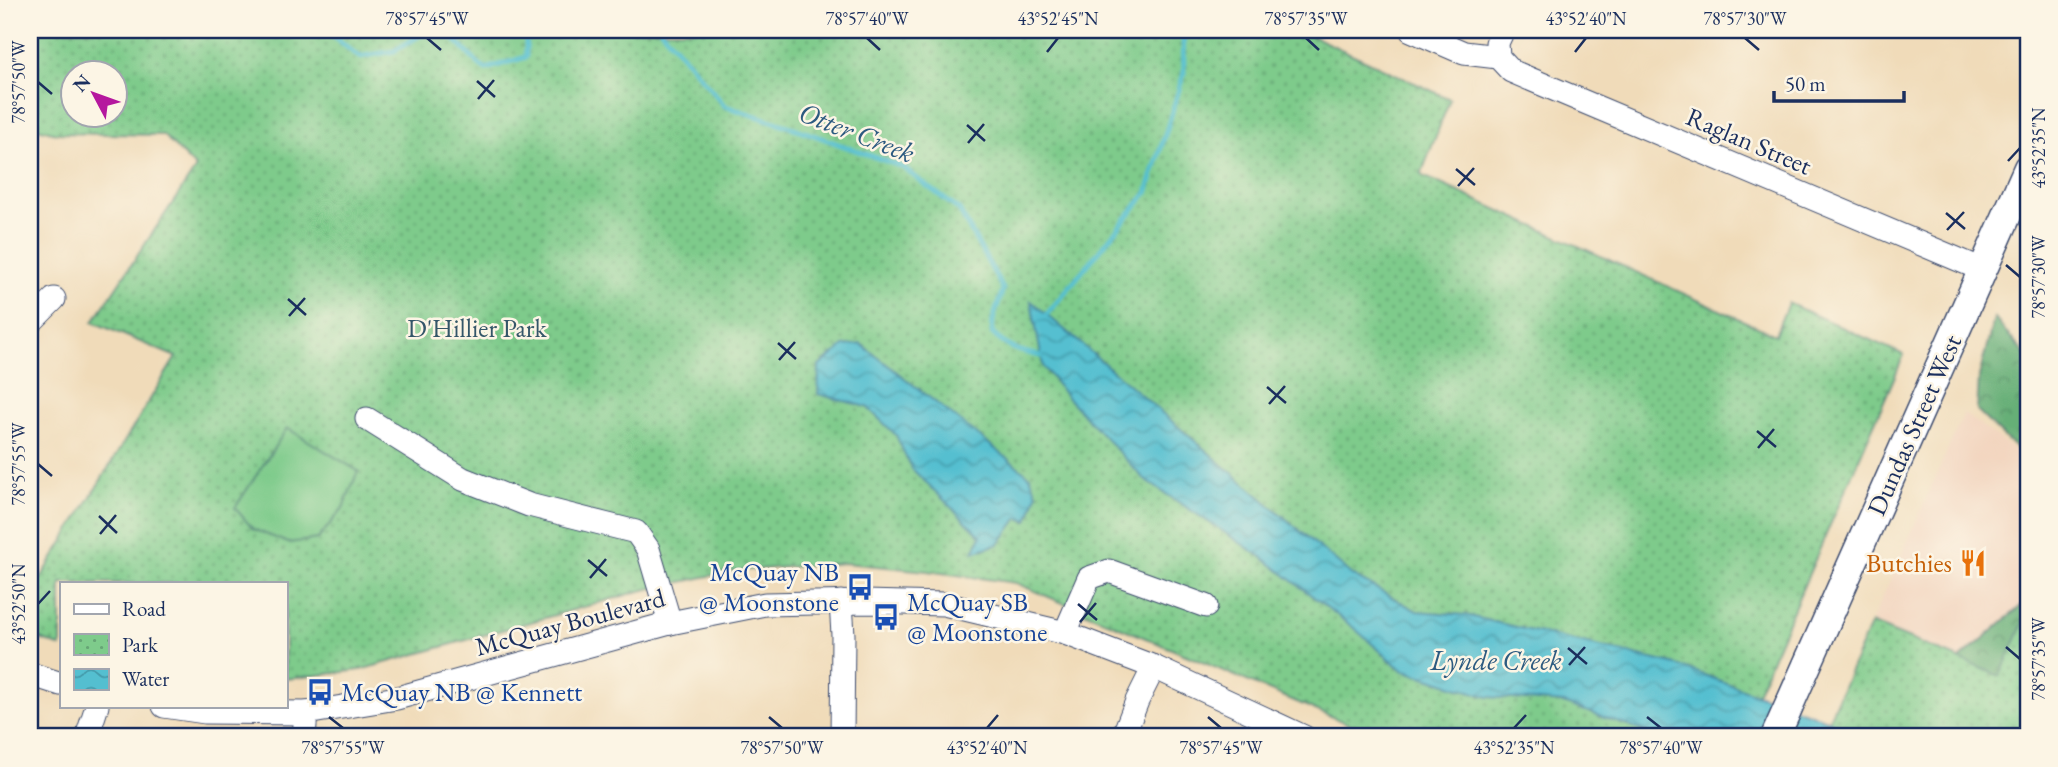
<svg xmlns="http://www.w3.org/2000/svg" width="2058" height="767" font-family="'EB Garamond',serif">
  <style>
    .built { fill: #f2d4be }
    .forest { fill: url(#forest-crowns); stroke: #406f6a; stroke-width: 2 }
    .park { fill: url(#park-dots); stroke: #4c7d74; stroke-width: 2; fill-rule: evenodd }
    .pitch { fill: #7ecb8b; stroke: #4c7d74; stroke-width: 2 }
    .water { fill: url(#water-waves); stroke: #387797; stroke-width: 2 }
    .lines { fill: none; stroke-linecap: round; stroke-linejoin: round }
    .stream { stroke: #54bfd0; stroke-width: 5 }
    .minor-casing { stroke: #3b496c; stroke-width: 25 }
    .major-casing { stroke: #3b496c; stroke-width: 31 }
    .minor { stroke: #fff; stroke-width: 23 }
    .major { stroke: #fff; stroke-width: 28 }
    .ticks { fill: none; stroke: #1b2f5e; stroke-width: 2.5 }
    .labels { text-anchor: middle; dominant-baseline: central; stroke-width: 5; stroke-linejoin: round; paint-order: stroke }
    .street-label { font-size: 26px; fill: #1b2f5e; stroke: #fcf5e5 }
    .park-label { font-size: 26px; fill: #345669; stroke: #fcf5e5 }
    .food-label { font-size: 26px; fill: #c56008; stroke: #fcf5e5; text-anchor: end }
    .transit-label { font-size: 26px; fill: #164399; stroke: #fcf5e5; text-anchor: start }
    .water-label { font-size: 28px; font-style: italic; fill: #2c5a80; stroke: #fcf5e5 }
    .neatline { fill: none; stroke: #1b2f5e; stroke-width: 2.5 }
    .ticks-label { font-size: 18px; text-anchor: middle; fill: #1b2f5e }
  </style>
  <defs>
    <pattern id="forest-crowns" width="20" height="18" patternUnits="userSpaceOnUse" patternTransform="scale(1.75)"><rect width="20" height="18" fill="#66af77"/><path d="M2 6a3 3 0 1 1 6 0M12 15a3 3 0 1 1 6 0" fill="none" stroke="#538f65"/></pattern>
    <pattern id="park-dots" width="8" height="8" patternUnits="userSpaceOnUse" patternTransform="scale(1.75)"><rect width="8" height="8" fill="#7ecb8b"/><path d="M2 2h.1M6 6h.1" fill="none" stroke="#66a575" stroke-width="1.8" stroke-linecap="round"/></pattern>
    <pattern id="water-waves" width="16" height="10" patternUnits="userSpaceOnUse" patternTransform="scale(1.75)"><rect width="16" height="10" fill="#54bfd0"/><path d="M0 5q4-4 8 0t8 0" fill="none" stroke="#459cac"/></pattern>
  </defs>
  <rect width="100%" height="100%" fill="#fcf5e5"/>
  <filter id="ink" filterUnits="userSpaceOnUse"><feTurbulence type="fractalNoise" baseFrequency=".0143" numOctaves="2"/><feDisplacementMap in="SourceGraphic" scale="14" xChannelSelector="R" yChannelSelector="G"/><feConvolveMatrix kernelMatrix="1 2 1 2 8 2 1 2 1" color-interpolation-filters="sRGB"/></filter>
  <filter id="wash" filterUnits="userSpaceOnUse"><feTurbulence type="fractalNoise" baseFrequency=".00686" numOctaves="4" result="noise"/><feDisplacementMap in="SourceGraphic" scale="28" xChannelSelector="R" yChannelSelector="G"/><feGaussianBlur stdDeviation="1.57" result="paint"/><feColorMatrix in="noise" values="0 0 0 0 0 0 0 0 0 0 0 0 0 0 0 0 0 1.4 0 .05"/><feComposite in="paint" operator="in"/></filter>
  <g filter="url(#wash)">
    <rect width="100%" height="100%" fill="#f0dbb9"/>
    <polygon class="built" points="1964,413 2028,460 2028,612 2000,676 1871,623"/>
    <g class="forest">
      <polygon points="1994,318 2028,358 2028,460 1977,411 1979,377"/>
      <polygon points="2028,600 2028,737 1904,737 1959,660"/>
    </g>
    <g class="park">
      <path d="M30,30H1299L1450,99L1421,175L1775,335L1788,303L1904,355L1738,737H1379L1016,583L927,571L845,563L732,571L644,590L360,670L285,679V583H61V647L30,635V596L176,357L93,322L196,168L163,135L56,133L30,126ZM74,74H116V116H74Z"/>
      <polygon points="2028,612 2028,737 1821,737 1871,623 2000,676"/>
    </g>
    <polygon class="pitch" points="287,428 358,471 343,508 318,539 288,543 253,529 235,508"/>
    <g class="water">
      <polygon points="1031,301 1353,576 1417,611 1465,615 1677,665 1863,733 1884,737 1659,737 1563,703 1488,697 1402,670 1355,629 1263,558 1145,480 1066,396 1043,366"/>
      <polygon points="861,344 1030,476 1037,494 1028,521 1018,518 999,544 973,552 981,536 911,468 896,435 867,407 818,394 819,366 844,346"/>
    </g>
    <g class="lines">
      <g class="stream">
        <polyline points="326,30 359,57 394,51 429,30"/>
        <path d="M441,30C460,39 468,59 486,69L526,57V30"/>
        <path d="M661,30L725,106L797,129L902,167L959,210L1003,289L993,320L992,333C1006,348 1021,352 1041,356"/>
        <polyline points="1047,314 1147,193 1184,73 1183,30"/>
      </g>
    </g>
  </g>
  <g filter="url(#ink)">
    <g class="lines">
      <defs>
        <g id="minor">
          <polyline points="1411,30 1464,53 1498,57"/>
          <polyline points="1498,57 1511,71 1983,270"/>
          <polyline points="1498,57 1497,43 1503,30"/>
          <polyline points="30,323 54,299"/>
          <polyline points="367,419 463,479 529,505 636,532 648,549 670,623"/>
          <polyline points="841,602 843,635 842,737"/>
          <polyline points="1065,633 1089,578 1109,571 1206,606"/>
          <polyline points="30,674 61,684"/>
          <polyline points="164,706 205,712 306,713 397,698 670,623 765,604 865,602 944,604 1065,633 1154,667 1304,737"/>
          <polyline points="87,737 97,706"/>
          <polyline points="304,737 306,713"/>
          <polyline points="1123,737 1137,701 1154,667"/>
        </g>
        <polyline id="major" points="1775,737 2028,168"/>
      </defs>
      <use href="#minor" class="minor-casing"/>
      <use href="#major" class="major-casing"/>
      <use href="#minor" class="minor"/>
      <use href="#major" class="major"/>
    </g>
  </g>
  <path class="ticks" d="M427,38L441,50M867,38L880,50M1306,38L1319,50M1745,38L1759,50M1047,52L1058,38M1575,52L1586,38M477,81L495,97M38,82L52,94M478,99L494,80M967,125L985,141M968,143L984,124M2008,161L2020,148M1456,169L1475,185M1458,186L1474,168M1946,213L1965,229M1947,230L1964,212M2006,265L2020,277M288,299L306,315M289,316L305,298M778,343L796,359M779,360L795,342M1267,387L1286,403M1269,404L1285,386M1757,431L1776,447M1758,448L1774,429M38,464L52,476M99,516L117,533M100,534L116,515M588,560L607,576M590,578L606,559M38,604L50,591M1078,604L1097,620M1080,622L1096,603M2006,647L2020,659M1568,648L1587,664M1569,665L1585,647M329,717L343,728M769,717L782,728M1208,717L1221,728M1647,717L1661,728M987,728L998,715M1514,728L1526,715"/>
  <defs>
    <symbol id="restaurant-bare" viewBox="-9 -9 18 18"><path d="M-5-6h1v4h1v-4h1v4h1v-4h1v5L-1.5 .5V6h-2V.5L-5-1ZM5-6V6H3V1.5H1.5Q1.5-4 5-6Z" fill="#e8710a" stroke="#fcf5e5" stroke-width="2.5" paint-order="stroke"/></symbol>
    <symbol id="bus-bare" viewBox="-9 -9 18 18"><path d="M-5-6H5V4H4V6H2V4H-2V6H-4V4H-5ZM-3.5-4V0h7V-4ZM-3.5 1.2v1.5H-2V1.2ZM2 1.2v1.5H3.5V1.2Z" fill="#1a4fb4" stroke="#fcf5e5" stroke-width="2.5" paint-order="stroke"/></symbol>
  </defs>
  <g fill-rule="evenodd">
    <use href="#restaurant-bare" x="1954" y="544" width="38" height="38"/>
    <use href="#bus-bare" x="841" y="568" width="38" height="38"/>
    <use href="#bus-bare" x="867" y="598" width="38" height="38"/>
    <use href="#bus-bare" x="301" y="673" width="38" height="38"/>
  </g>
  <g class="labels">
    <g class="street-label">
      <text transform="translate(1749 141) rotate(23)">Raglan Street</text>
      <text transform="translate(1914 425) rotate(-66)">Dundas Street West</text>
      <text transform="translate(570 622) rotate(-15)">McQuay Boulevard</text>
    </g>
    <g class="park-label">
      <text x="477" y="328">D'Hillier Park</text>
    </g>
    <g class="food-label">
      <text x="1952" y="563">Butchies</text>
    </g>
    <g class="transit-label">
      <text x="839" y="572" text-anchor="end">McQuay NB<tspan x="839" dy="30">@ Moonstone</tspan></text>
      <text x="907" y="602">McQuay SB<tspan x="907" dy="30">@ Moonstone</tspan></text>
      <text x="341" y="692">McQuay NB @ Kennett</text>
    </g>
    <g class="water-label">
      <text transform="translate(857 132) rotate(21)">Otter Creek</text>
      <text x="1496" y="660">Lynde Creek</text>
    </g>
  </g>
  <rect width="2058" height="767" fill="none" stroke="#fcf5e5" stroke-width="77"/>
  <rect x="60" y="582" width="228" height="126" fill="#fcf5e5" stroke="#a2a6af" stroke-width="2"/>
  <rect x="74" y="604" width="35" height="10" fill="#ffffff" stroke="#a2a6af" stroke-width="2"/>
  <text x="122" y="616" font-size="21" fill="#1b2f5e">Road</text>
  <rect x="74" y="634" width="35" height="21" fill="url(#park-dots)" stroke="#a2a6af" stroke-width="2"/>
  <text x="122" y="652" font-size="21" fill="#1b2f5e">Park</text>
  <rect x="74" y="669" width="35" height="21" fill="url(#water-waves)" stroke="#a2a6af" stroke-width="2"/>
  <text x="122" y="686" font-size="21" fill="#1b2f5e">Water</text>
  <g transform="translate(94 94) rotate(311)"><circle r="33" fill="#fcf5e5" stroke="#a2a6af" stroke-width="2"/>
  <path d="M0-5L12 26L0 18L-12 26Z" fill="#b5179e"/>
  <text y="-10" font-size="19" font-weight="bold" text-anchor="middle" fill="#1b2f5e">N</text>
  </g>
  <path d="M1774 91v10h130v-10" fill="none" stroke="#1b2f5e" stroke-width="3.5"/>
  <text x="1785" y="91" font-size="21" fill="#1b2f5e" stroke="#fcf5e5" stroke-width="5" paint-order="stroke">50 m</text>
  <rect x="38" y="38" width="1982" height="690" class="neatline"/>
  <g class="ticks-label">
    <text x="427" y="25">78°57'45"W</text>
    <text x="867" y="25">78°57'40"W</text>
    <text x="1058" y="25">43°52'45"N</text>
    <text x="1306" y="25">78°57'35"W</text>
    <text x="1586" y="25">43°52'40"N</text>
    <text x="1745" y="25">78°57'30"W</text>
    <text transform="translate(19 82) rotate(-90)" y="6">78°57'50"W</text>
    <text transform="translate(2039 148) rotate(-90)" y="6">43°52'35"N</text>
    <text transform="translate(2039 277) rotate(-90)" y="6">78°57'30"W</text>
    <text transform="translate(19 464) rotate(-90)" y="6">78°57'55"W</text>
    <text transform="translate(19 604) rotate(-90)" y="6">43°52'50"N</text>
    <text transform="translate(2039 659) rotate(-90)" y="6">78°57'35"W</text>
    <text x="343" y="754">78°57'55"W</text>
    <text x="782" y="754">78°57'50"W</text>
    <text x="987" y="754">43°52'40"N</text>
    <text x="1221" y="754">78°57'45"W</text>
    <text x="1514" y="754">43°52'35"N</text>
    <text x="1661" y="754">78°57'40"W</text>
  </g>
</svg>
